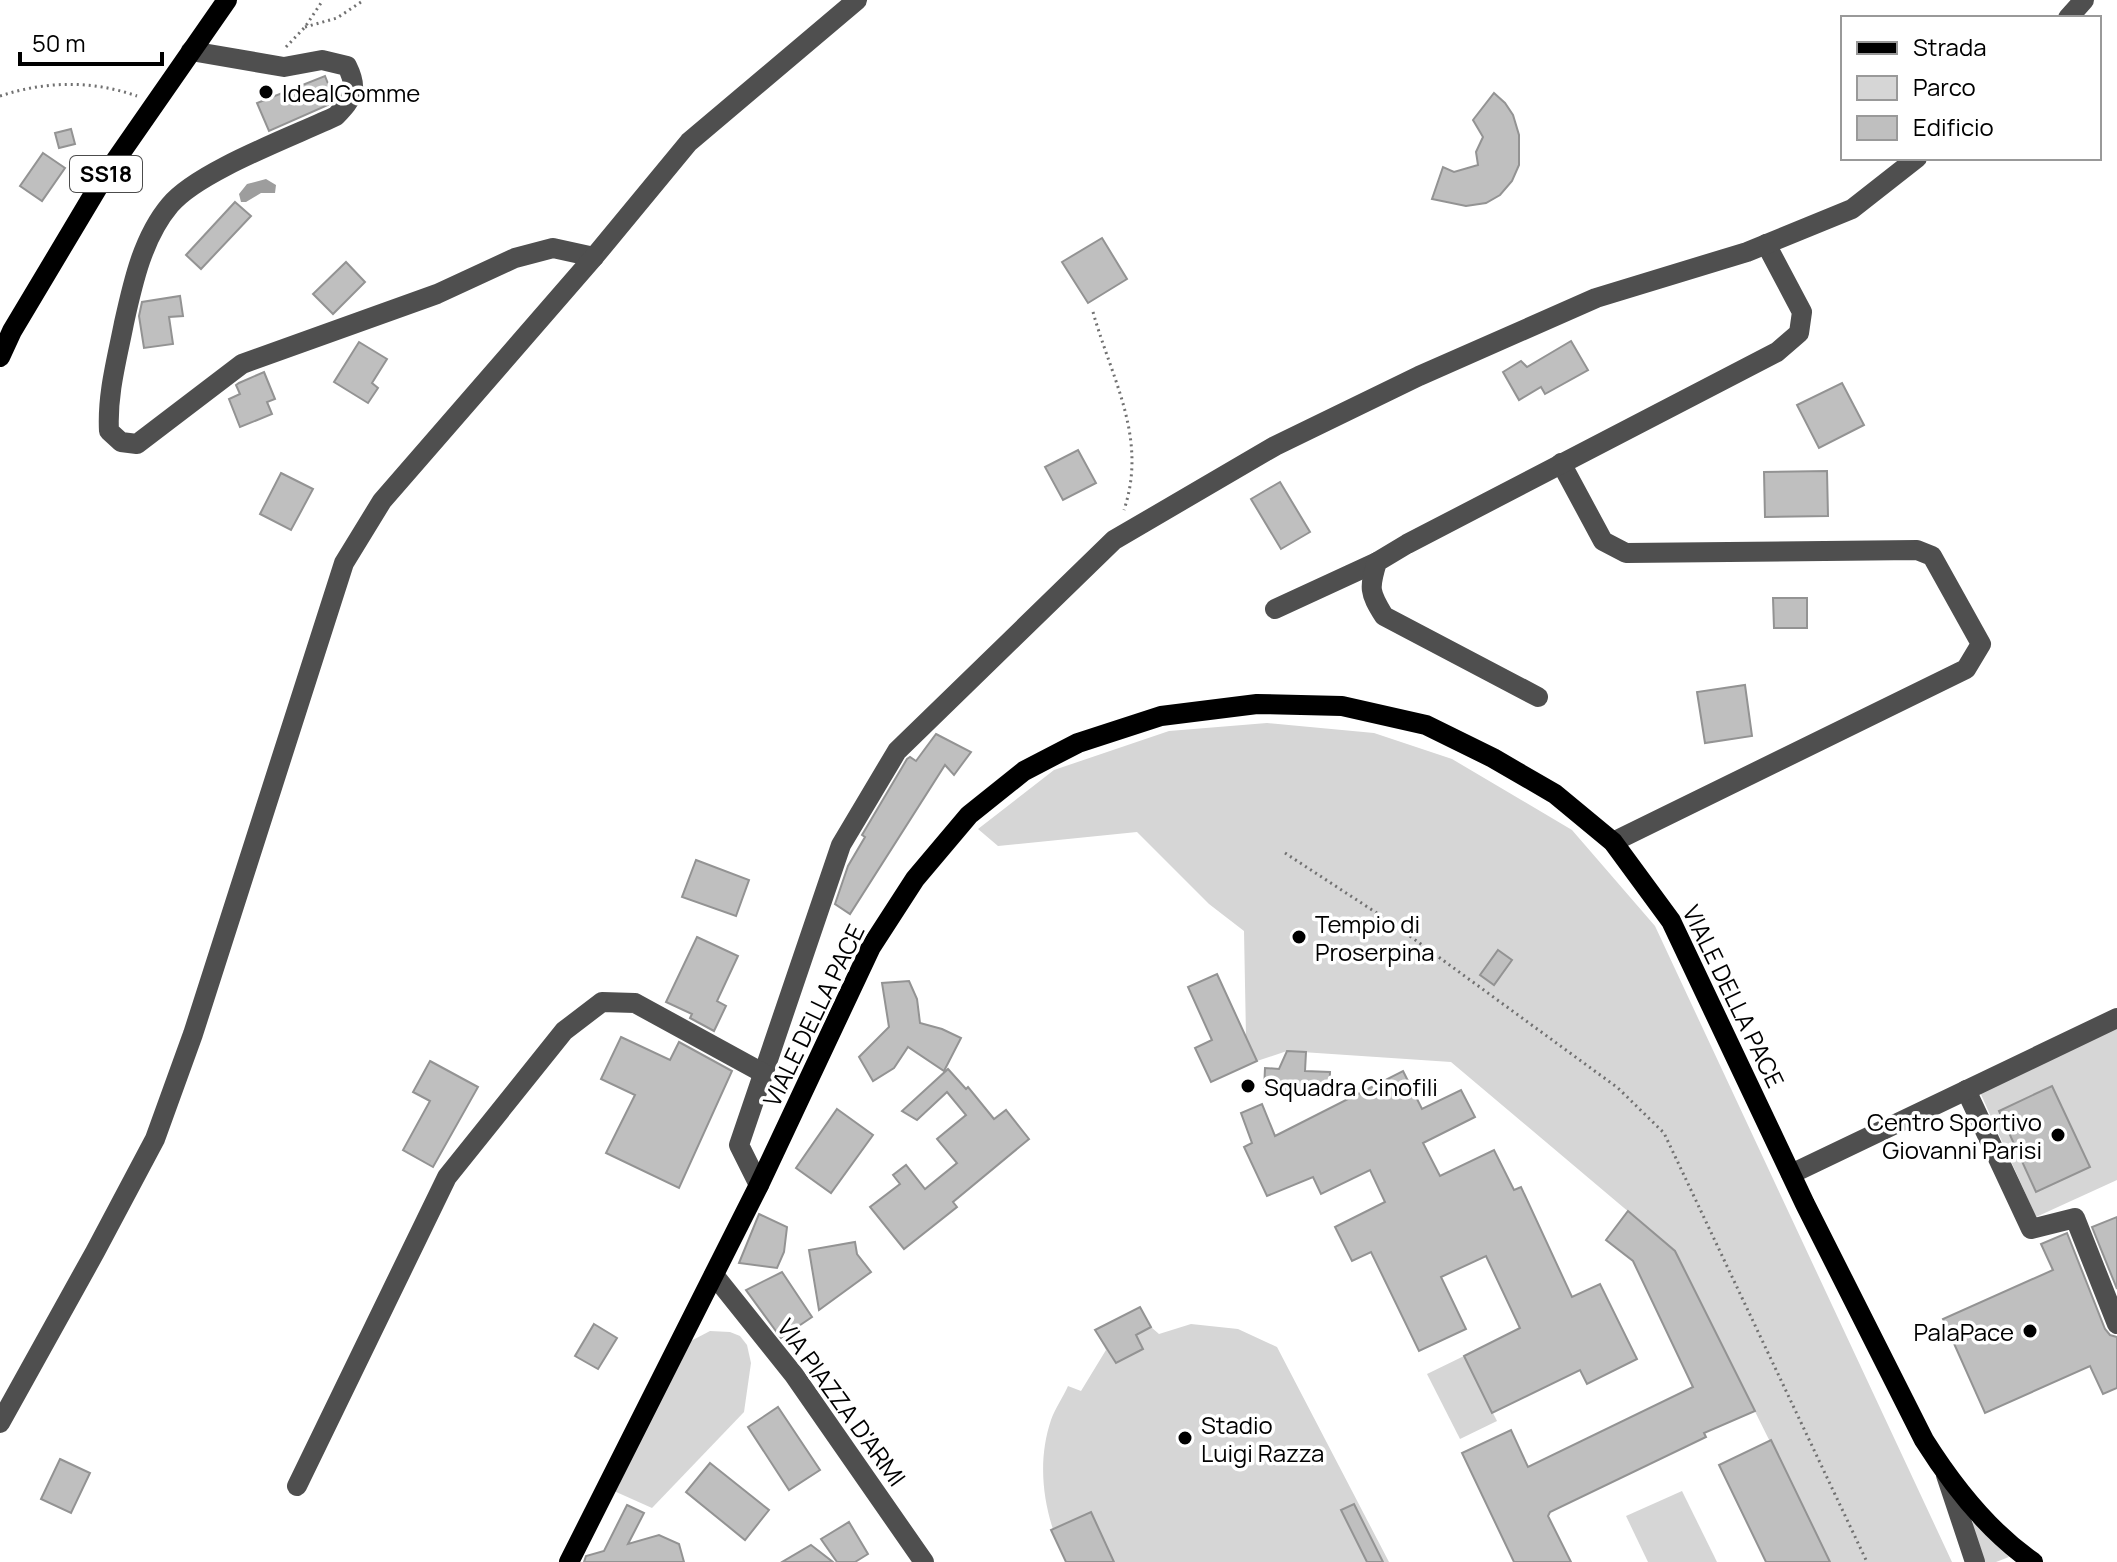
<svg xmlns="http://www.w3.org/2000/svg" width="2117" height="1562" font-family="Manrope,sans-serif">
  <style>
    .green { fill: #d6d6d6 }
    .water { fill: #9d9d9d }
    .building { fill: #bfbfbf; stroke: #939393; stroke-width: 2 }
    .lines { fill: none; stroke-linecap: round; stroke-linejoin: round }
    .path { stroke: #717171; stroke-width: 3; stroke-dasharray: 2 4; stroke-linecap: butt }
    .minor { stroke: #4f4f4f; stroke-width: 20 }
    .major { stroke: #000; stroke-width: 20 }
    .poi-dot { fill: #000; stroke: #fff; stroke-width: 3 }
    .labels { text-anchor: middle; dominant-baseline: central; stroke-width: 7; stroke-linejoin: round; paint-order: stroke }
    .shield { fill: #fff; stroke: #4c4c4c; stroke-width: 2 }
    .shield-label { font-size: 22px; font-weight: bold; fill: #000 }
    .poi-label { font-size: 24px; fill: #000; stroke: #fff; text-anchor: start }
    .street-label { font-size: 24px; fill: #000; stroke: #fff }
  </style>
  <rect width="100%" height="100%" fill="#fff"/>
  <g class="green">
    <polygon points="1267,723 1374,733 1452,759 1572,830 1655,926 1952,1562 1830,1562 1675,1251 1451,1062 1287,1051 1257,1061 1246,1037 1244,931 1209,904 1137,832 998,846 978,829 1054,770 1169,731"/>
    <polygon points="2117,1028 2117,1180 2036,1217 1979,1090"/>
    <path d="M1140,1307L1151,1327L1159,1334L1191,1324L1238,1329L1277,1347L1389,1562H1066C1045,1518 1035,1468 1051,1420C1055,1409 1063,1397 1068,1386L1081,1391L1106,1350L1095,1330Z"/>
    <polygon points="710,1331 730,1332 740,1336 747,1345 751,1363 744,1412 652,1508 614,1491 689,1342"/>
    <polygon points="1464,1356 1497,1421 1460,1439 1427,1374"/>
    <polygon points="1682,1491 1717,1562 1648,1562 1626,1516"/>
    <polygon points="1975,1521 2009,1557 1996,1562 1983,1562 1972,1523"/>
  </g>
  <polygon class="water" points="266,179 276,185 275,193 261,193 246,202 241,202 239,194 247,184"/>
  <g class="building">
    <polygon points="325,76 334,99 328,105 269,131 257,103"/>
    <polygon points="1494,93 1505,103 1513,115 1519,135 1519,165 1512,181 1500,195 1486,203 1466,206 1432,199 1443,167 1454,172 1478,165 1476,152 1483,137 1473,120"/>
    <polygon points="71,129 75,144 59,148 55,133"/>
    <polygon points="43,153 65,168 42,201 20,186"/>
    <polygon points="235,202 251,216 201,269 186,255"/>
    <polygon points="1102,238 1127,279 1088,303 1062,262"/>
    <polygon points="346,262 365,282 333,314 313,294"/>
    <polygon points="180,296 183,316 169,317 173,344 144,348 139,316 142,302"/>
    <polygon points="1571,341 1588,370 1545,394 1541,387 1519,400 1503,372 1521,361 1527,367"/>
    <polygon points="359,342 387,359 372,383 378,388 368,403 334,382"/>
    <polygon points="264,372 275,399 267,402 272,414 240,427 229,399 240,394 236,385 239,383"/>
    <polygon points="1842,383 1864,425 1819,448 1797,405"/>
    <polygon points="1078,450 1096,483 1063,500 1045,467"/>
    <polygon points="1827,471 1828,516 1765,517 1764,472"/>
    <polygon points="281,473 313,489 291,530 260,514"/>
    <polygon points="1280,482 1310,532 1281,549 1251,499"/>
    <polygon points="1773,598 1807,598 1807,628 1774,628"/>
    <polygon points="1745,685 1752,736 1705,743 1697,692"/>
    <polygon points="936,734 971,752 954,775 945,765 850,914 835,904 848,866 865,837 862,835 907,759 910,757 916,761"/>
    <polygon points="696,860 749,880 736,916 682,897"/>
    <polygon points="697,937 738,956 717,1001 726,1006 714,1031 690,1018 692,1014 666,1002"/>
    <polygon points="1498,950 1512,960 1494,985 1480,975"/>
    <polygon points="1217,974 1257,1061 1211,1082 1195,1048 1212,1040 1188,987"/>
    <polygon points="909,981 917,999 920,1023 942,1029 961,1038 944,1071 908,1047 894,1068 873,1081 859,1057 889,1027 882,983"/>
    <polygon points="621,1037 670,1060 679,1042 732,1071 679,1188 606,1153 635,1095 601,1079"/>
    <polygon points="1287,1051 1306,1052 1305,1071 1330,1072 1329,1095 1264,1091 1265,1068 1279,1069"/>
    <polygon points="430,1061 478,1087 433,1167 403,1150 430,1101 413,1092"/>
    <polygon points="948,1069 966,1089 968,1087 994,1119 1006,1110 1029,1139 953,1202 957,1207 904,1249 870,1207 900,1184 893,1175 906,1165 925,1189 957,1163 937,1139 966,1115 947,1092 917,1120 902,1111"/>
    <polygon points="1403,1071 1422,1109 1461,1090 1475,1117 1423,1143 1440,1176 1494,1150 1514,1190 1521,1187 1572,1297 1600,1284 1637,1359 1587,1384 1580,1370 1492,1413 1464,1356 1520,1328 1486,1256 1441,1277 1466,1329 1419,1351 1371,1252 1352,1261 1335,1227 1385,1202 1370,1170 1321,1194 1313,1177 1267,1196 1244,1147 1252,1143 1241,1113 1262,1104 1275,1136"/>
    <polygon points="2052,1086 2090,1167 2036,1192 1999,1111"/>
    <polygon points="837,1109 873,1135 831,1193 796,1168"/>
    <polygon points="1628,1211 1675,1251 1755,1411 1704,1433 1706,1437 1550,1512 1548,1516 1571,1562 1514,1562 1462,1453 1511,1430 1528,1467 1693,1387 1633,1261 1606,1240"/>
    <polygon points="759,1214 787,1227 784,1252 777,1268 739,1263"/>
    <polygon points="2117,1217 2117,1289 2092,1227"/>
    <polygon points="2067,1233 2105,1329 2110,1335 2117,1337 2117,1388 2103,1394 2090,1366 1985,1413 1943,1319 2053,1270 2041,1244"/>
    <polygon points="855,1242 857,1254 871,1272 819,1310 809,1250"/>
    <polygon points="782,1272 812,1317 781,1338 746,1290"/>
    <polygon points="1140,1307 1151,1327 1136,1335 1143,1349 1116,1363 1095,1330"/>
    <polygon points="594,1324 617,1338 598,1369 575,1356"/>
    <polygon points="778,1407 820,1470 789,1490 748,1427"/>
    <polygon points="1771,1440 1830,1562 1766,1562 1719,1465"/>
    <polygon points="60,1459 90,1473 71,1513 41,1499"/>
    <polygon points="710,1463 769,1510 745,1540 686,1492"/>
    <polygon points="1354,1504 1383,1562 1367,1562 1341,1510"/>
    <polygon points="627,1505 644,1513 628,1544 659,1535 679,1544 684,1562 584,1562 586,1556 604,1551"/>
    <polygon points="1091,1512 1114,1562 1066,1562 1051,1530"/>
    <polygon points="849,1522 868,1554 855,1562 837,1562 821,1539"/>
    <polygon points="811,1545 833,1562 782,1562"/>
  </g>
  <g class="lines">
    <g class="path">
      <polyline points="305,27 337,18 364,0"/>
      <polyline points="286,47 305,27 323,0"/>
      <path d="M0,96C46,81 91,80 137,96"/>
      <path d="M1093,312C1112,380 1148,438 1124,510"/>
      <polyline points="1285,853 1392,923 1618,1088 1664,1133 1867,1562"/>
    </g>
    <g class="minor">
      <polyline points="2068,18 2084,0"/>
      <path d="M191,51L284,67L322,60L347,66C359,90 353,98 336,116C294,136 198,171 170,205C143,237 133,282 124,323C117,359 107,394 109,431L121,442L137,444L242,364L437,294L515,258L553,248L594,257"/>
      <polyline points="1561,463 1603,541 1626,553 1917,550 1932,556 1981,644 1966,669 1613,842"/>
      <polyline points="1275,609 1377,562"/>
      <path d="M1538,697L1384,616C1369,592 1369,588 1377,562L1407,544L1777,352L1799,333L1802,312L1766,244"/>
      <polyline points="1966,1090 2031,1229 2075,1218 2117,1324"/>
      <polyline points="1791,1174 2117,1018"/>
      <polyline points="759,1185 739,1145 841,845 897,751 1114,540 1275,446 1419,376 1596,298 1747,252 1852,209 1917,158"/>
      <polyline points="714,1275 794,1375 924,1562"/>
      <polyline points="0,1423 95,1252 155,1139 193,1034 344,563 382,501 594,257 689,142 857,0"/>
      <polyline points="1946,1475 1975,1562"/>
      <polyline points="297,1486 447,1177 564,1031 602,1002 635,1003 763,1073"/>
    </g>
    <g class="major">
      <polyline points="0,357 12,331 104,177 227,0"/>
      <path d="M569,1562L759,1185L871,947L915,879L969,815L1024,771L1078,743L1161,716L1257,704L1342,706L1426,725L1493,758L1555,794L1613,842L1671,921L1805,1204L1924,1440C1953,1486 1988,1531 2033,1562"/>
    </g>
  </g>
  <g class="poi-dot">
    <circle cx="266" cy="92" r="8"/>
    <circle cx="1299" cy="937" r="8"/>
    <circle cx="1248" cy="1086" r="8"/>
    <circle cx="2058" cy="1135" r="8"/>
    <circle cx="2030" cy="1331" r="8"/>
    <circle cx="1185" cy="1438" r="8"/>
  </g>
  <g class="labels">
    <rect class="shield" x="70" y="156" width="72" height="36" rx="6"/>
    <g class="shield-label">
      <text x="106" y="174">SS18</text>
    </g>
    <g class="poi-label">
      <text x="282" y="92">IdealGomme</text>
      <text x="1315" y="923">Tempio di<tspan x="1315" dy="28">Proserpina</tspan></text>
      <text x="1264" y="1086">Squadra Cinofili</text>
      <text x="2042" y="1121" text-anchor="end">Centro Sportivo<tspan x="2042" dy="28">Giovanni Parisi</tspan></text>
      <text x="2014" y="1331" text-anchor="end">PalaPace</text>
      <text x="1201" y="1424">Stadio<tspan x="1201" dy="28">Luigi Razza</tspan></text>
    </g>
    <g class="street-label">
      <text transform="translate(1734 996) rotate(64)">VIALE DELLA PACE</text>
      <text transform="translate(813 1015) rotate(-64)">VIALE DELLA PACE</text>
      <text transform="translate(842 1402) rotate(54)">VIA PIAZZA D'ARMI</text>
    </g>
  </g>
  <rect x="1841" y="16" width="260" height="144" fill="#ffffff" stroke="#999999" stroke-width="2"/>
  <rect x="1857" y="42" width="40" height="12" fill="#000000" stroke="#999999" stroke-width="2"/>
  <text x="1913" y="56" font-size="24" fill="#000000">Strada</text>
  <rect x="1857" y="76" width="40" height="24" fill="#d6d6d6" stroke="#999999" stroke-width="2"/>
  <text x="1913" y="96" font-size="24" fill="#000000">Parco</text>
  <rect x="1857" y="116" width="40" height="24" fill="#bfbfbf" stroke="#999999" stroke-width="2"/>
  <text x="1913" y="136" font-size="24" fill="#000000">Edificio</text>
  <path d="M20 52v12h142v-12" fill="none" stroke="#000000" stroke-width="4"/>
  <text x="32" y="52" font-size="24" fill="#000000" stroke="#ffffff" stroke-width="6" paint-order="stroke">50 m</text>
</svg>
